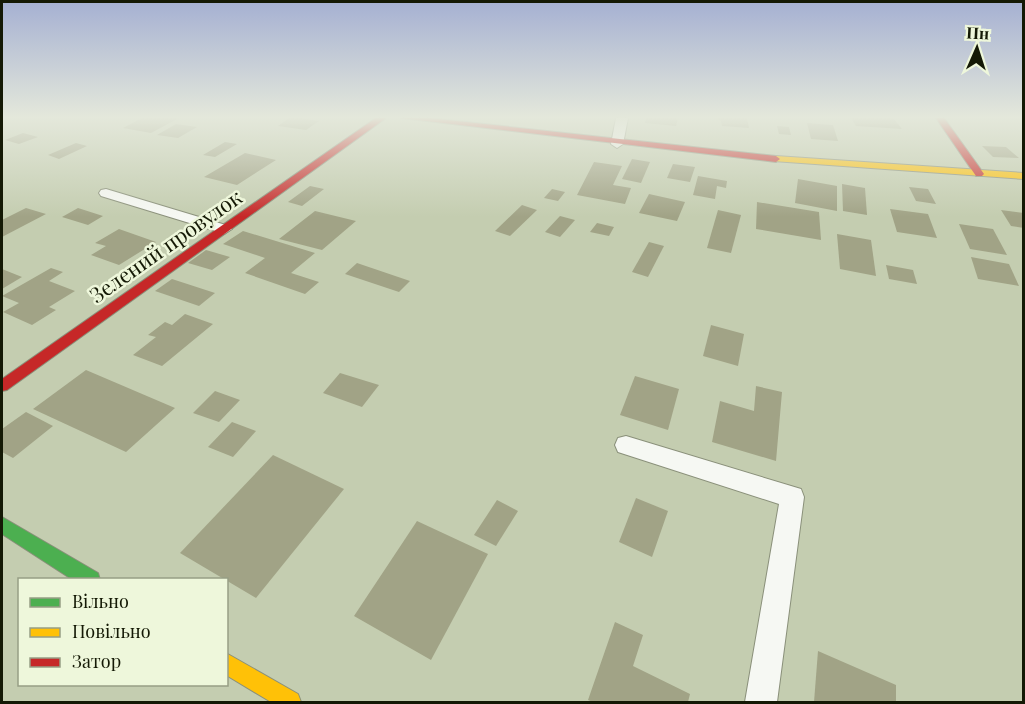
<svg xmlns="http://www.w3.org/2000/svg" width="1025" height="704" font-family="'Playfair Display',serif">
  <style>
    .building { fill: #a1a386 }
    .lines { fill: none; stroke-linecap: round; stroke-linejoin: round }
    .lane-casing { stroke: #8a907a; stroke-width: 2 }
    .fast-casing { stroke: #8a907a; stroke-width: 2 }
    .slow-casing { stroke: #8a907a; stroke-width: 2 }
    .jam-casing { stroke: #8a907a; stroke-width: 2 }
    .lane { fill: #f6f8f3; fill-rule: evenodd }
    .fast { fill: #4caf50; fill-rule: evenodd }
    .slow { fill: #ffc107; fill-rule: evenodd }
    .jam { fill: #c62828; fill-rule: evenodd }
    .labels { text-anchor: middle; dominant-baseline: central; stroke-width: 5; stroke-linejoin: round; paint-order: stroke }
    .street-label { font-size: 21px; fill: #141905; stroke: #eef7db }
  </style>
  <rect width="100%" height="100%" fill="#c4cdb0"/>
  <g class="building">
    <polygon points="142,118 179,118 151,133 123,128"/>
    <polygon points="289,118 302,118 319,121 306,130 278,126"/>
    <polygon points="646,118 678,118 676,126 645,123"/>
    <polygon points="714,118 747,118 749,128 722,126 721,121"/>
    <polygon points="851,118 893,118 902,129 856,126"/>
    <polygon points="807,123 833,125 838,141 811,139"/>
    <polygon points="176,124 197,127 178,138 157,135"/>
    <polygon points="777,126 789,127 791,135 779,134"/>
    <polygon points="23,133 38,137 19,144 5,140"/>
    <polygon points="225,142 237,144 215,157 203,155"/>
    <polygon points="76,143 87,146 59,159 48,155"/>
    <polygon points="982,146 1006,147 1019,158 993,157"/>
    <polygon points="245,153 276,160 237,185 204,177"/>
    <polygon points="632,159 650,162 641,183 622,179"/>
    <polygon points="594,162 622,166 613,185 631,188 625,204 577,195"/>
    <polygon points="673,164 695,167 690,182 667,178"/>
    <polygon points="698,176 727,181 726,188 717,186 715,199 693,195"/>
    <polygon points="798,179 837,186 837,211 795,203"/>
    <polygon points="842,184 865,188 867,215 843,211"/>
    <polygon points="310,186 324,189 302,206 288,202"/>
    <polygon points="909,187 928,189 936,204 916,201"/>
    <polygon points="552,189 565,192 558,201 544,198"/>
    <polygon points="649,194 685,202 677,221 639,213"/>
    <polygon points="757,202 819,212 821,240 756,229"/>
    <polygon points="522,205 537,210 510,236 495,231"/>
    <polygon points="26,208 46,214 2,237 2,220"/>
    <polygon points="78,208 103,216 88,225 62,217"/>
    <polygon points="890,209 928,214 937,238 897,232"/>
    <polygon points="718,210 741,215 731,253 707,248"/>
    <polygon points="1001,210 1024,213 1024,228 1011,226"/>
    <polygon points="315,211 356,221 322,250 279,239"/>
    <polygon points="560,216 575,220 560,237 545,232"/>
    <polygon points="597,223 614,227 609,236 590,232"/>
    <polygon points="959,224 993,229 1007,255 970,249"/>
    <polygon points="119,229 156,242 119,265 91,255 106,246 95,243"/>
    <polygon points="243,231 315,253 291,273 319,282 305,294 245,273 265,258 223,244"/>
    <polygon points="837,234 871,240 876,276 840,269"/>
    <polygon points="649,242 664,246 648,277 632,272"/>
    <polygon points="206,250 230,257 212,270 188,263"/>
    <polygon points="971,257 1009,264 1019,286 978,279"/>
    <polygon points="357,263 410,281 399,292 345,274"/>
    <polygon points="886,265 913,270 917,284 889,279"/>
    <polygon points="51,268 63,272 49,281 75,291 49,307 56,310 32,325 3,312 19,303 2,296"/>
    <polygon points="2,269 22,277 2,289"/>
    <polygon points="172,279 215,293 199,306 155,291"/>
    <polygon points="185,314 213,324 162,366 133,355 156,337 148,335 165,322 172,325"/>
    <polygon points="711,325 744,334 738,366 703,356"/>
    <polygon points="86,370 175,408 126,452 33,409"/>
    <polygon points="340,373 379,385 362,407 323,393"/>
    <polygon points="635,376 679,389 668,430 620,415"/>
    <polygon points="756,386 782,392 776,461 712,442 720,401 754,411"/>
    <polygon points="215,391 240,400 219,422 193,413"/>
    <polygon points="26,412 53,426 13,458 2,452 2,429"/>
    <polygon points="232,422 256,431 233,457 208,447"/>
    <polygon points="273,455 344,489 256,598 180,553"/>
    <polygon points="636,498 668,511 652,557 619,542"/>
    <polygon points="497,500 518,511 496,546 474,535"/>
    <polygon points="417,521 488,554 431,660 354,616"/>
    <polygon points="615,622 643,635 633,666 690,694 688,702 593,702 588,700"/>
    <polygon points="818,651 896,685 896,702 814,702"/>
  </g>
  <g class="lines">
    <defs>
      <g id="lane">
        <polygon points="616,118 628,118 623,144 617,148 611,144"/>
        <polygon points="106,189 229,226 232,229 224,234 219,232 101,196 99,193 101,190"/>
        <polygon points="626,436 801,489 804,497 777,702 745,702 779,504 618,452 615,445 618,438"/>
      </g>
      <polygon id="fast" points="2,517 98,573 100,580 73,580 2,534"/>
      <g id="slow">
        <polygon points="776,156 1024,173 1024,179 773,161 772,159"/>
        <polygon points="226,653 298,694 301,702 271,702 226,675"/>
      </g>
      <g id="jam">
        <polygon points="376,118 386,118 7,390 2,391 2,379"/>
        <polygon points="401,118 429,118 776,156 780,159 776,162"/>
        <polygon points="936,118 944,118 984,174 982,176 976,176"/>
      </g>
    </defs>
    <use href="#lane" class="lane-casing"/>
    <use href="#fast" class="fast-casing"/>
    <use href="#slow" class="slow-casing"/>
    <use href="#jam" class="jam-casing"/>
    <use href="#lane" class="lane"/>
    <use href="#fast" class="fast"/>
    <use href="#slow" class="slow"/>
    <use href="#jam" class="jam"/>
  </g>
  <linearGradient id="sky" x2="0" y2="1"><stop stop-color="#a5b0d2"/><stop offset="0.54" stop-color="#e4e8db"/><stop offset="1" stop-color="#e4e8db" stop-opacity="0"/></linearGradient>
  <rect width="1025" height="217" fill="url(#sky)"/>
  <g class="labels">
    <g class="street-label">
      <text transform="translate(165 245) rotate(-35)">Зелений провулок</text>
    </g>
  </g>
  <rect width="1025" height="704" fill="none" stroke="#141905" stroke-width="6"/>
  <rect x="18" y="578" width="210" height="108" fill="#eef7db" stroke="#979e85" stroke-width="1.5"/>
  <rect x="30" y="598" width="30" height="9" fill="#4caf50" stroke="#979e85" stroke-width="1.5"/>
  <text x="72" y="608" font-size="18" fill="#141905">Вільно</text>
  <rect x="30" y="628" width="30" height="9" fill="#ffc107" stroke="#979e85" stroke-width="1.5"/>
  <text x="72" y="638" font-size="18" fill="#141905">Повільно</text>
  <rect x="30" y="658" width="30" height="9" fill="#c62828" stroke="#979e85" stroke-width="1.5"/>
  <text x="72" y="668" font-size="18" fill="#141905">Затор</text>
  <g transform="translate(977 48) rotate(3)" stroke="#eef7db" stroke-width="4.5" paint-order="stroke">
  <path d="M0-4.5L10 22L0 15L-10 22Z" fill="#141905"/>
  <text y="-9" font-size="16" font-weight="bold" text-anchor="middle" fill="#141905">Пн</text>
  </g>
</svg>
